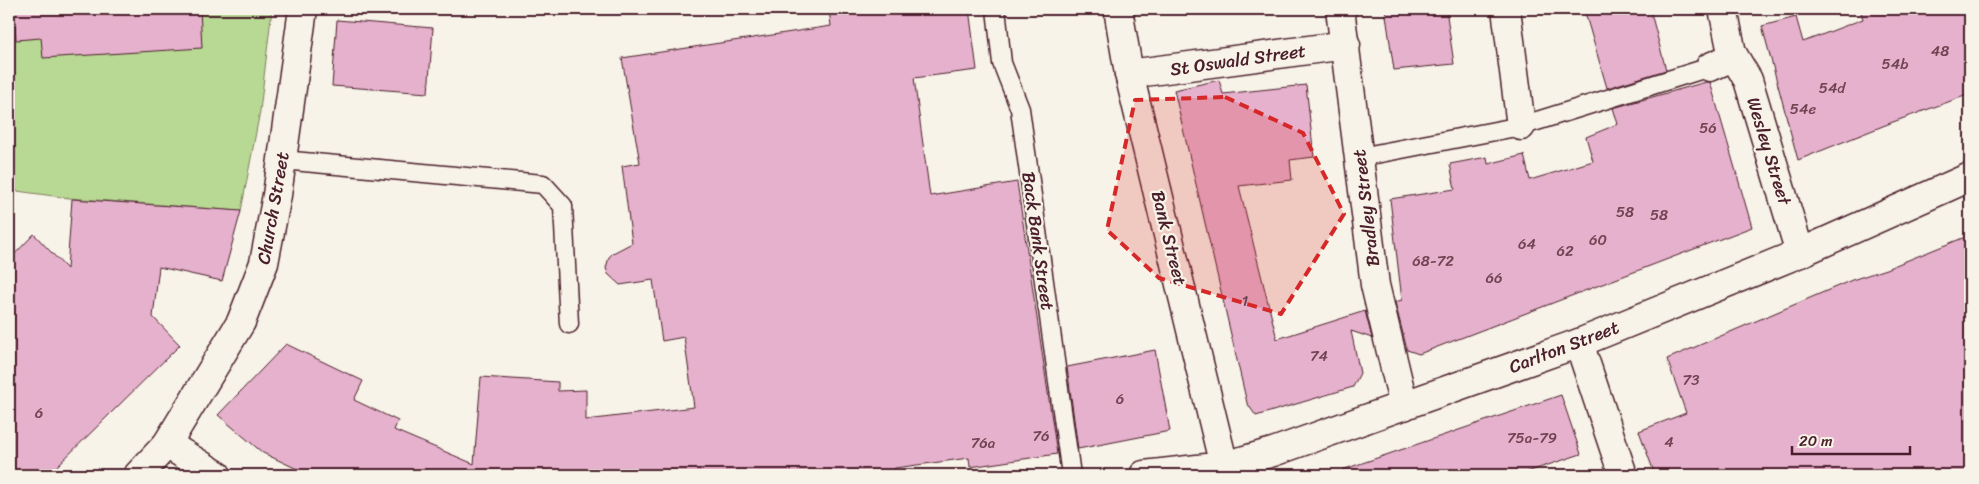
<svg xmlns="http://www.w3.org/2000/svg" width="1979" height="484" font-family="Sriracha,sans-serif">
  <style>
    .green { fill: #b8d993; stroke: #817c5f }
    .building { fill: #e5b1cc; stroke: #4a1f2b }
    .lines { fill: none; stroke-linecap: round; stroke-linejoin: round }
    .lane-casing { stroke: #4a1f2b; stroke-width: 21 }
    .street-casing { stroke: #4a1f2b; stroke-width: 31 }
    .secondary-casing { stroke: #4a1f2b; stroke-width: 31 }
    .primary-casing { stroke: #4a1f2b; stroke-width: 31 }
    .lane { stroke: #f7f3e8; stroke-width: 18 }
    .street { stroke: #f7f3e8; stroke-width: 28 }
    .secondary { stroke: #f7f3e8; stroke-width: 28 }
    .primary { stroke: #f7f3e8; stroke-width: 28 }
    .marked { fill: #d62828; fill-opacity: 0.2; stroke: #d62828; stroke-width: 4; stroke-dasharray: 10 6; stroke-linejoin: round }
    .labels { text-anchor: middle; dominant-baseline: central; stroke-width: 4.5; stroke-linejoin: round; paint-order: stroke }
    .number-label { font-size: 15px; fill: #714453 }
    .street-label { font-size: 18px; fill: #4a1f2b; stroke: #f7f3e8 }
  </style>
  <rect width="100%" height="100%" fill="#f7f3e8"/>
  <filter id="ink" filterUnits="userSpaceOnUse"><feTurbulence type="fractalNoise" baseFrequency=".02" numOctaves="2"/><feDisplacementMap in="SourceGraphic" scale="10" xChannelSelector="R" yChannelSelector="G"/><feConvolveMatrix kernelMatrix="1 2 1 2 8 2 1 2 1" color-interpolation-filters="sRGB"/></filter>
  <g filter="url(#ink)">
    <polygon class="green" points="9,9 272,9 260,111 241,211 69,198 9,190"/>
    <g class="building">
      <polygon points="14,9 200,9 202,48 43,58 41,38 16,40"/>
      <polygon points="829,9 969,9 977,70 914,78 930,196 1017,182 1057,454 970,467 969,458 895,468 889,475 310,475 263,453 218,415 286,344 363,381 354,400 398,421 394,430 474,464 481,377 558,382 558,391 586,390 586,420 694,407 684,337 662,341 653,280 620,285 608,274 606,268 609,257 613,253 632,243 622,166 640,163 622,58 831,26"/>
      <polygon points="1385,9 1446,9 1454,64 1394,70"/>
      <polygon points="1584,9 1650,9 1666,70 1607,88"/>
      <polygon points="1860,9 1970,9 1970,94 1893,122 1798,160 1762,26 1796,17 1803,42 1863,19"/>
      <polygon points="337,20 433,28 428,93 332,86"/>
      <polygon points="1219,80 1223,94 1306,85 1314,157 1290,160 1292,180 1239,186 1277,339 1365,311 1372,338 1351,331 1360,373 1353,387 1256,416 1247,403 1174,90"/>
      <polygon points="1706,82 1710,82 1752,227 1419,354 1407,350 1395,302 1402,300 1390,199 1455,189 1450,164 1487,157 1488,164 1524,155 1530,180 1593,161 1586,137 1618,124 1613,108"/>
      <polygon points="72,199 241,211 222,281 159,267 153,317 180,345 48,475 9,475 9,260 34,234 67,269"/>
      <polygon points="1970,235 1970,475 1655,475 1639,431 1686,413 1667,359 1852,280 1886,269"/>
      <polygon points="1155,350 1170,431 1078,449 1067,367"/>
      <polygon points="1561,395 1581,454 1518,475 1342,475 1342,470"/>
    </g>
    <g class="lines">
      <defs>
        <g id="lane">
          <polyline points="996,9 1002,63 1020,109 1071,475"/>
          <polyline points="1360,157 1521,126 1710,67"/>
          <polyline points="282,160 543,184 563,206 569,324"/>
        </g>
        <g id="street">
          <polyline points="1340,9 1375,285 1404,406"/>
          <polyline points="1506,9 1521,126"/>
          <polyline points="1732,53 1748,80 1800,253"/>
          <polyline points="1710,67 1728,59 1732,53 1723,9"/>
          <polyline points="1129,74 1346,45"/>
          <polyline points="1579,343 1623,475"/>
          <polyline points="1228,475 1224,466 1273,452 1579,343 1800,253 1970,177"/>
        </g>
        <g id="secondary">
          <polyline points="1118,9 1129,74 1224,466 1144,475"/>
          <polyline points="167,444 217,475"/>
        </g>
        <polyline id="primary" points="138,475 167,444 241,322 264,263 277,195 303,9"/>
      </defs>
      <use href="#lane" class="lane-casing"/>
      <use href="#street" class="street-casing"/>
      <use href="#secondary" class="secondary-casing"/>
      <use href="#primary" class="primary-casing"/>
      <use href="#lane" class="lane"/>
      <use href="#street" class="street"/>
      <use href="#secondary" class="secondary"/>
      <use href="#primary" class="primary"/>
    </g>
  </g>
  <path class="marked" d="M1225,97L1303,133L1344,214L1281,314L1159,278L1107,230L1135,100Z"/>
  <g class="labels">
    <g class="number-label">
      <text x="1940" y="51">48</text>
      <text x="1895" y="64">54b</text>
      <text x="1832" y="88">54d</text>
      <text x="1803" y="109">54e</text>
      <text x="1708" y="128">56</text>
      <text x="1625" y="212">58</text>
      <text x="1659" y="215">58</text>
      <text x="1598" y="240">60</text>
      <text x="1527" y="244">64</text>
      <text x="1565" y="251">62</text>
      <text x="1433" y="261">68-72</text>
      <text x="1494" y="278">66</text>
      <text x="1245" y="301">1</text>
      <text x="1319" y="356">74</text>
      <text x="1691" y="380">73</text>
      <text x="1120" y="399">6</text>
      <text x="39" y="413">6</text>
      <text x="1041" y="436">76</text>
      <text x="1532" y="438">75a-79</text>
      <text x="1669" y="442">4</text>
      <text x="983" y="443">76a</text>
    </g>
    <g class="street-label">
      <text transform="translate(1238 60) rotate(-8)">St Oswald Street</text>
      <text transform="translate(1769 151) rotate(73)">Wesley Street</text>
      <text transform="translate(273 208) rotate(-80)">Church Street</text>
      <text transform="translate(1366 208) rotate(-97)">Bradley Street</text>
      <text transform="translate(1169 238) rotate(76)">Bank Street</text>
      <text transform="translate(1038 241) rotate(82)">Back Bank Street</text>
      <text transform="translate(1564 347) rotate(-21)">Carlton Street</text>
    </g>
  </g>
  <rect width="1979" height="484" fill="none" stroke="#f7f3e8" stroke-width="30"/>
  <rect x="15" y="15" width="1949" height="454" fill="none" stroke="#4a1f2b" stroke-width="2" filter="url(#ink)"/>
  <path d="M1792 446v8h118v-8" fill="none" stroke="#4a1f2b" stroke-width="2.5"/>
  <text x="1799" y="446" font-size="15" fill="#4a1f2b" stroke="#f7f3e8" stroke-width="4" paint-order="stroke">20 m</text>
</svg>
